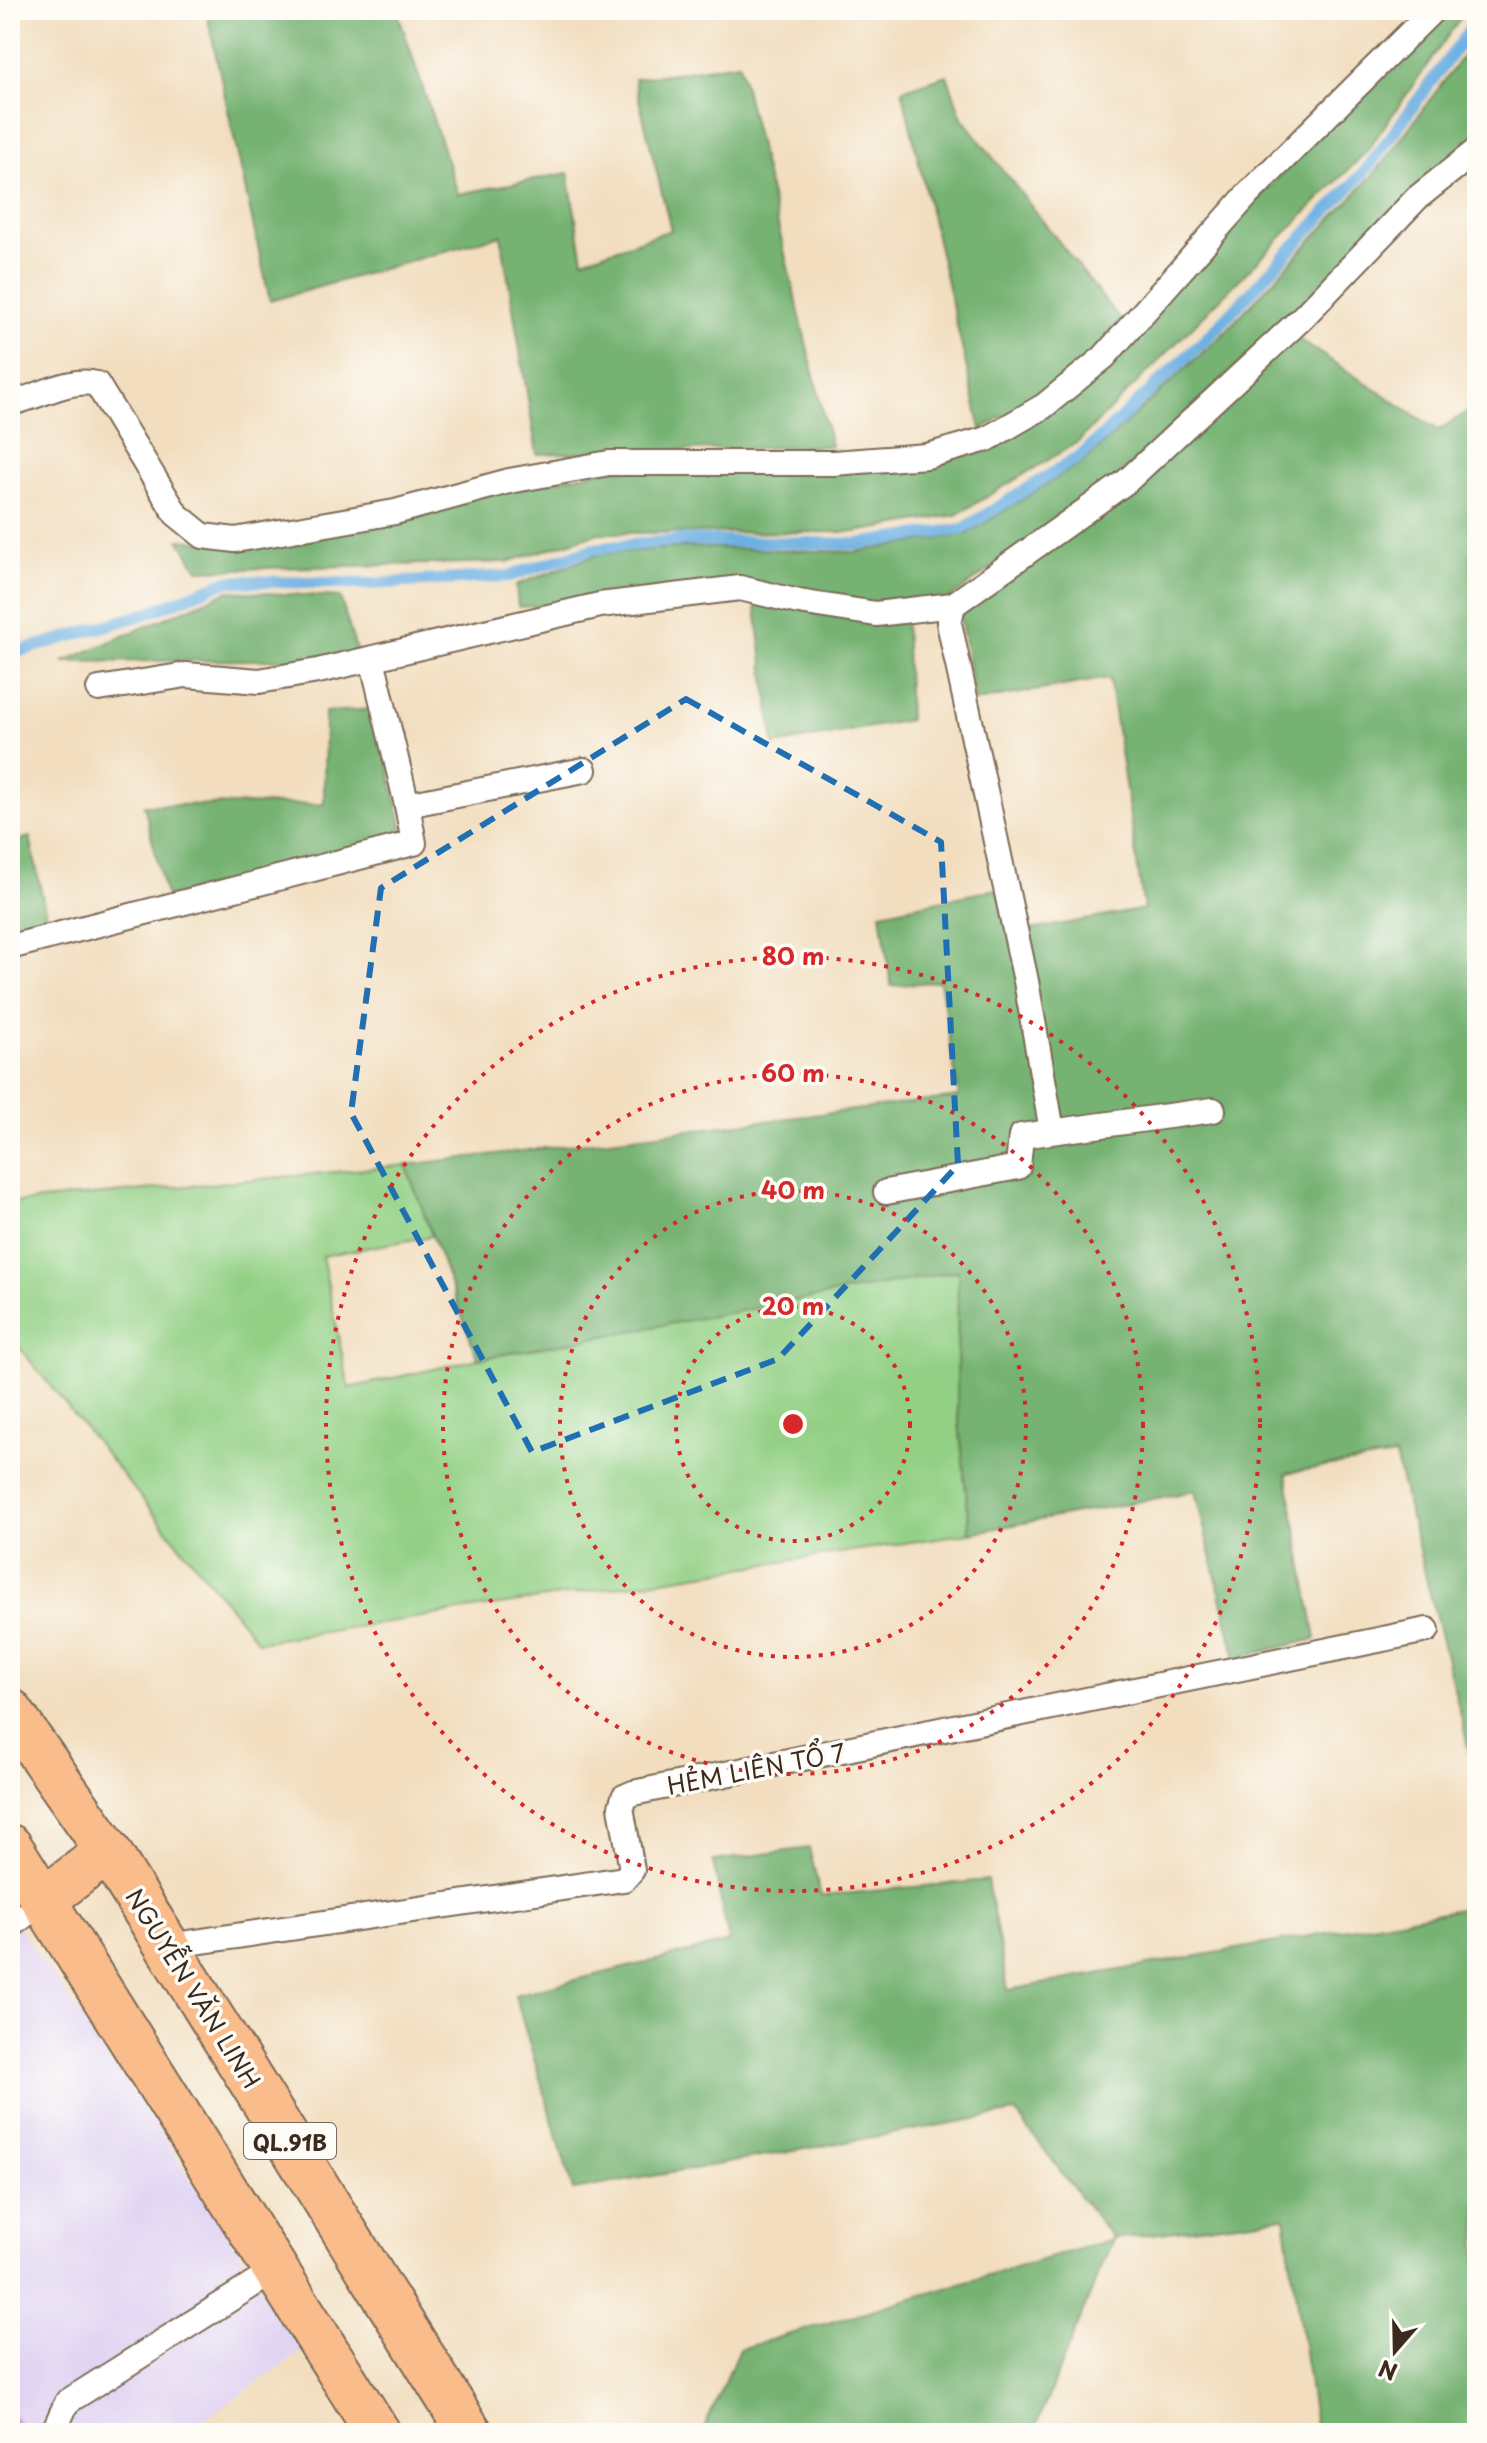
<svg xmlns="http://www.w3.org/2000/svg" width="1487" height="2443" font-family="'Playpen Sans',sans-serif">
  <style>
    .built { fill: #e1d4f3 }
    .green { fill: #93d085; stroke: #677d52; stroke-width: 2 }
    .forest { fill: #76b272; stroke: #586e48; stroke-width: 2 }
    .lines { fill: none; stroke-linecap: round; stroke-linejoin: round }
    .stream { stroke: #6db0e2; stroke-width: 12 }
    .building { fill: #d2a1dc }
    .lane-casing { stroke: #7b6956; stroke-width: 28 }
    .highway-casing { stroke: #7b6956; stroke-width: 48 }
    .lane { stroke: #fff; stroke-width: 24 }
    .highway { stroke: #fabc8b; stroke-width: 44 }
    .marked { fill: none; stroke: #1f6fb2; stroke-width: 6; stroke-dasharray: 16 10; stroke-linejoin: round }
    .ring { fill: none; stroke: #d62828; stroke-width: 4; stroke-dasharray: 4 8 }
    .labels { text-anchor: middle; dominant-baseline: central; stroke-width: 7; stroke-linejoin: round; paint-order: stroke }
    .shield { fill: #fdfcf7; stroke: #75695f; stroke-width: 2 }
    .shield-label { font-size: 22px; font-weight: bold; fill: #3b2a1e }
    .street-label { font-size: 24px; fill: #3b2a1e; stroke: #fdfcf7 }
    .centre { fill: #d62828; stroke: #fdfcf7; stroke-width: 4 }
    .ring-label { font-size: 24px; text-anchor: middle; font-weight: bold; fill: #d62828; stroke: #fdfcf7; stroke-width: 7; stroke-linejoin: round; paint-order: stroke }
  </style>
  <rect width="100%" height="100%" fill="#fdfcf7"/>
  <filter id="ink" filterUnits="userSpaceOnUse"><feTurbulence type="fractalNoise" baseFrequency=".0125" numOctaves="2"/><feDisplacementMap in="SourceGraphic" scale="16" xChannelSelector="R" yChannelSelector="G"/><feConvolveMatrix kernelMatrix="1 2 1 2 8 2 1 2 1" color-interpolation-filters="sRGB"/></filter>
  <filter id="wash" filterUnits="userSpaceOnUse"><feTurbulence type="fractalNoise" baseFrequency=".006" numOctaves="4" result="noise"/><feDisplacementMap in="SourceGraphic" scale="32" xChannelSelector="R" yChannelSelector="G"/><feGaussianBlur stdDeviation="1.8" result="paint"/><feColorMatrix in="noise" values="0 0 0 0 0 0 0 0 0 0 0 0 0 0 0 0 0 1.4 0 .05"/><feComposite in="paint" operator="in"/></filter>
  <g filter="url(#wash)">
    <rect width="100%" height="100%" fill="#f2debf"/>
    <polygon class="built" points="10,1915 127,2082 304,2350 184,2433 10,2433"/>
    <polygon class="green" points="406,1165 432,1236 322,1256 349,1388 478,1359 958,1270 957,1401 970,1533 258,1642 10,1336 10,1203"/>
    <g class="forest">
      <polygon points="206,10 397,10 458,194 568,173 583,260 671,230 634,79 739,63 831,446 537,454 501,235 270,301"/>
      <polygon points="1443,10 1466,10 1366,152 1078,442 956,515 855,532 599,533 507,562 198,570 179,539 239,546 611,469 830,471 1046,415"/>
      <polygon points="1477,37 1477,141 1120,475 946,601 905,619 909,720 774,745 754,594 518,607 516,585 599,554 684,547 855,552 967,534 1087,459 1224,333 1375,173"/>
      <path d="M947,75L962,118L1121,321C1081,367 1035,400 981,429L902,90Z"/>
      <polygon points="1295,337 1438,430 1477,406 1477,552 1471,554 1477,654 1477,1799 1464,1728 1395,1456 1286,1473 1316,1639 1236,1658 1195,1491 970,1533 957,1401 958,1271 478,1359 406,1165 959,1097 940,981 891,986 881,913 996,889 1026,931 1144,909 1109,678 975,701 959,610"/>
      <polygon points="228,591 340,597 359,659 63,662"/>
      <polygon points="375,709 405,838 166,897 144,805 324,804 325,712"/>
      <polygon points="30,837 49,929 10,938 10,843"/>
      <polygon points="809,1848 821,1896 987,1880 1008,1990 1477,1906 1477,2433 1316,2433 1284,2217 1113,2239 1033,2433 702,2433 739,2349 1113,2239 1015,2112 573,2190 515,1995 729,1942 713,1861"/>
    </g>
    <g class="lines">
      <polyline class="stream" points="10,654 145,614 227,581 371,584 509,576 593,549 681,540 857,544 963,529 1083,454 1212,333 1366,170 1477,20"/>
    </g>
    <g id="blocks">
      <polygon class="building" points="10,2409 27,2433 10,2433"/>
    </g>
  </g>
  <g filter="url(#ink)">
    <use href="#blocks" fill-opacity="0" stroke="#7b6956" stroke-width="2"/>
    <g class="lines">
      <defs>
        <g id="lane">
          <path d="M10,403C38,398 68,377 97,384L176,514L203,536L235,540L395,512L509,481L609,463H833L927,456L987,439L1044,406L1104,357L1248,194L1433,10"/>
          <polyline points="372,659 407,805"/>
          <polyline points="99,689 186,675 259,681 318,671 600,605 740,588 799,602 876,614 953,605"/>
          <polyline points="10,947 414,843 407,805 584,770"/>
          <polyline points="1052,1131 1026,981 949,623 953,605 1127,481 1301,319 1417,198 1477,150"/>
          <polyline points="886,1192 1018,1167 1021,1136 1213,1110"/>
          <polyline points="10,1927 45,1899"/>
          <polyline points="168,1946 624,1879 632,1870 621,1807 624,1797 633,1793 1427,1630"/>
          <polyline points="53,2433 67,2402 276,2270"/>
        </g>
        <g id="highway">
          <polyline points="10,1711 108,1851 470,2433"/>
          <polyline points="10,1847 378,2433"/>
          <polyline points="45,1899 108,1851"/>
        </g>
      </defs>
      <use href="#lane" class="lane-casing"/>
      <use href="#highway" class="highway-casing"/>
      <use href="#lane" class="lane"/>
      <use href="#highway" class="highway"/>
    </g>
  </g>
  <path class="marked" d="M686,699L941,842L958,1165L778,1359L532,1452L351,1113L381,888Z"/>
  <g class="ring">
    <circle cx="793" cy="1424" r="117"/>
    <circle cx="793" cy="1424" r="233"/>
    <circle cx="793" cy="1424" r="350"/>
    <circle cx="793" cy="1424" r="467"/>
  </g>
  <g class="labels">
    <rect class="shield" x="244" y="2123" width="92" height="36" rx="6"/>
    <g class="shield-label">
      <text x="290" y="2141">QL.91B</text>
    </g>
    <g class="street-label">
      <text transform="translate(756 1768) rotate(-11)">HẺM LIÊN TỔ 7</text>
      <text transform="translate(194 1988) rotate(58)">NGUYỄN VĂN LINH</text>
    </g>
  </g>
  <circle cx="793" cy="1424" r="12" class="centre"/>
  <g class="ring-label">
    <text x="793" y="965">80 m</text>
    <text x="793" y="1082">60 m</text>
    <text x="793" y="1199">40 m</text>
    <text x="793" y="1315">20 m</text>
  </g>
  <rect width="1487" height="2443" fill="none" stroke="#fdfcf7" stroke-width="40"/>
  <g transform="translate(1395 2351) rotate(200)" stroke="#fdfcf7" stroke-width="6" paint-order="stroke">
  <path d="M0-6L14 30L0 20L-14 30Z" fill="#3b2a1e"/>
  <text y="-12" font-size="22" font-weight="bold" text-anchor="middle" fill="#3b2a1e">N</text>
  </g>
</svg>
